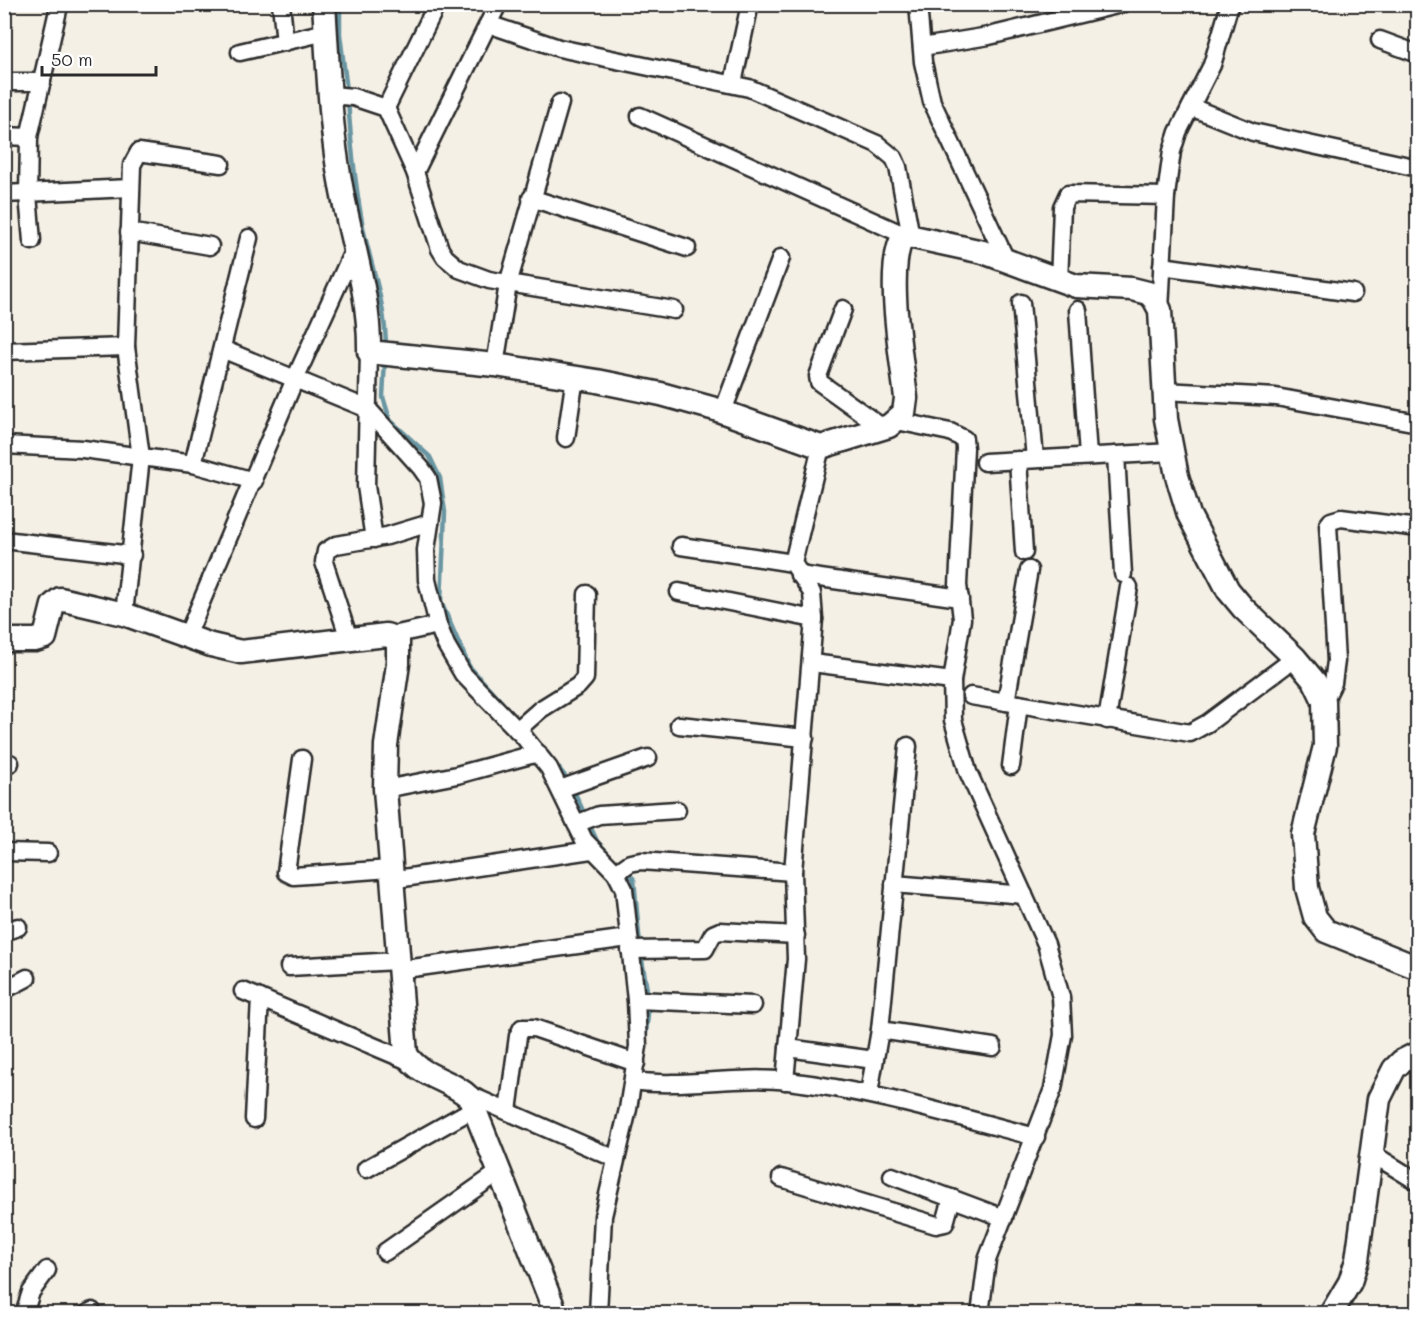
<svg xmlns="http://www.w3.org/2000/svg" width="1422" height="1318" font-family="Mali,sans-serif">
  <style>
    .lines { fill: none; stroke-linecap: round; stroke-linejoin: round }
    .stream { stroke: #6996a2; stroke-width: 4.5 }
    .street-casing { stroke: #2b2b2b; stroke-width: 21 }
    .secondary-casing { stroke: #2b2b2b; stroke-width: 27 }
    .street { stroke: #fff; stroke-width: 16 }
    .secondary { stroke: #fff; stroke-width: 22 }
  </style>
  <rect width="100%" height="100%" fill="#f5f0e6"/>
  <filter id="ink" filterUnits="userSpaceOnUse"><feTurbulence type="fractalNoise" baseFrequency=".0167" numOctaves="2"/><feDisplacementMap in="SourceGraphic" scale="12" xChannelSelector="R" yChannelSelector="G"/><feConvolveMatrix kernelMatrix="1 2 1 2 8 2 1 2 1" color-interpolation-filters="sRGB"/></filter>
  <g filter="url(#ink)">
    <g class="lines">
      <g class="stream">
        <polyline points="340,4 340,34 347,91"/>
        <path d="M348,100C351,144 355,188 364,232C373,273 386,305 386,349"/>
        <polyline points="385,360 383,397 390,420 430,457 440,478 445,512 441,602 469,666 510,711"/>
        <polyline points="528,730 569,781"/>
        <polyline points="573,789 597,841 607,852"/>
        <polyline points="625,871 634,879 640,946"/>
        <polyline points="641,954 648,996"/>
        <polyline points="645,1044 649,1004"/>
      </g>
      <defs>
        <g id="street">
          <polyline points="281,4 285,42"/>
          <polyline points="918,4 923,62 932,102 1006,260"/>
          <polyline points="488,24 559,48 749,88 877,144 894,158 898,167 911,237"/>
          <polyline points="1380,40 1418,54"/>
          <polyline points="922,47 989,36 1121,4"/>
          <polyline points="240,52 326,32"/>
          <polyline points="4,82 42,82"/>
          <polyline points="733,83 750,4"/>
          <polyline points="331,95 353,97 386,108 415,172 440,249 445,257 459,269 489,280 674,310"/>
          <polyline points="1191,107 1253,132 1418,168"/>
          <polyline points="386,108 437,4"/>
          <polyline points="640,116 904,235"/>
          <polyline points="4,136 29,137"/>
          <polyline points="415,172 498,4"/>
          <polyline points="4,194 130,188"/>
          <polyline points="531,198 687,248"/>
          <polyline points="129,232 210,246"/>
          <polyline points="32,241 28,195 29,137 59,6"/>
          <polyline points="1162,266 1353,293"/>
          <polyline points="1059,282 1062,207 1068,194 1166,196"/>
          <polyline points="1021,303 1035,459"/>
          <polyline points="843,309 818,376 819,382 883,428"/>
          <polyline points="1078,310 1088,456"/>
          <polyline points="1160,310 1166,196 1172,151 1178,132 1212,65 1230,4"/>
          <polyline points="222,349 368,409 421,468 428,478 433,503 426,550 427,580 438,625 446,645 463,674 524,737 549,768 584,840 616,873 624,889 636,1000 638,1046 628,1109 603,1216 598,1314"/>
          <polyline points="4,351 126,347"/>
          <polyline points="369,352 366,486 374,539"/>
          <polyline points="495,365 508,284 560,103"/>
          <polyline points="1164,391 1276,397 1418,423"/>
          <polyline points="723,411 781,258"/>
          <polyline points="897,421 950,432 964,439 965,448 958,585 962,619 952,681 953,720 968,772 1046,944 1061,997 1063,1035 1053,1089 987,1260 980,1314"/>
          <polyline points="566,438 575,377"/>
          <polyline points="4,445 83,449 193,464 254,481"/>
          <polyline points="1116,455 1123,574"/>
          <polyline points="1018,460 1024,552"/>
          <polyline points="985,462 1172,452"/>
          <polyline points="193,464 249,238"/>
          <polyline points="4,540 132,555"/>
          <polyline points="681,546 793,563"/>
          <polyline points="799,575 960,598"/>
          <polyline points="679,592 814,619"/>
          <polyline points="124,614 141,457 126,347 132,165 139,152 221,164"/>
          <polyline points="393,635 438,625"/>
          <polyline points="187,636 295,379 354,249"/>
          <polyline points="349,639 324,562 326,551 336,545 387,536 430,523"/>
          <polyline points="812,663 952,681"/>
          <polyline points="971,696 1190,733 1208,723 1295,658"/>
          <polyline points="1324,701 1333,683 1336,661 1328,525 1331,521 1341,518 1418,528"/>
          <polyline points="1006,702 1029,570"/>
          <polyline points="1107,720 1129,587"/>
          <polyline points="679,725 805,738"/>
          <polyline points="517,730 541,709 578,686 585,678 587,594"/>
          <polyline points="302,759 286,872 294,876 390,869"/>
          <polyline points="4,762 10,763"/>
          <polyline points="1011,766 1019,704"/>
          <polyline points="385,789 457,775 538,753"/>
          <polyline points="560,789 648,758"/>
          <polyline points="576,824 599,815 677,810"/>
          <polyline points="4,852 48,853"/>
          <polyline points="616,873 630,863 641,861 793,872"/>
          <polyline points="390,880 591,850"/>
          <polyline points="894,884 1024,895"/>
          <polyline points="4,932 18,927"/>
          <polyline points="630,950 705,949 713,934 720,931 796,935"/>
          <polyline points="289,967 397,961"/>
          <polyline points="398,970 628,938"/>
          <polyline points="4,990 27,978"/>
          <polyline points="243,991 411,1062"/>
          <polyline points="636,1000 753,1005"/>
          <polyline points="880,1030 993,1047"/>
          <polyline points="788,1048 874,1060"/>
          <path d="M633,1081C684,1088 737,1075 788,1081C873,1091 954,1116 1036,1137"/>
          <polyline points="785,1081 796,959 793,872 814,619 812,593 793,563 821,447"/>
          <polyline points="463,1092 616,1159"/>
          <polyline points="869,1093 880,1030 908,746"/>
          <polyline points="508,1111 518,1036 522,1028 534,1028 636,1063"/>
          <polyline points="254,1119 260,998"/>
          <polyline points="1371,1153 1418,1182"/>
          <polyline points="366,1169 475,1108"/>
          <polyline points="892,1176 1004,1218"/>
          <polyline points="781,1178 936,1225 945,1223 952,1198"/>
          <polyline points="385,1252 499,1172"/>
          <polyline points="24,1314 31,1292 47,1270"/>
          <polyline points="87,1314 92,1311"/>
        </g>
        <g id="secondary">
          <path d="M324,4C328,65 330,127 341,186C351,242 370,294 369,352L495,365L597,381L661,394L715,409L821,447L889,426L904,413L906,398C902,360 884,265 904,235L983,252L1076,286L1132,289L1148,293L1154,299L1160,310L1166,419L1177,476L1189,515L1228,590L1243,608L1295,658L1315,682L1324,701L1325,746L1303,834L1307,888L1315,917L1326,931L1418,968"/>
          <path d="M4,640H35L45,637L53,605L60,599L124,614L211,645L241,652L386,635L398,639V664L386,745L385,789L406,1054C421,1078 451,1079 470,1098L556,1314"/>
          <polyline points="1331,1314 1350,1282 1357,1260 1379,1099 1394,1069 1402,1061 1418,1053"/>
        </g>
      </defs>
      <use href="#street" class="street-casing"/>
      <use href="#secondary" class="secondary-casing"/>
      <use href="#street" class="street"/>
      <use href="#secondary" class="secondary"/>
    </g>
  </g>
  <rect width="1422" height="1318" fill="none" stroke="#fff" stroke-width="24"/>
  <rect x="12" y="12" width="1398" height="1294" fill="none" stroke="#2b2b2b" stroke-width="2" filter="url(#ink)"/>
  <path d="M42 66v9h114v-9" fill="none" stroke="#2b2b2b" stroke-width="3"/>
  <text x="51" y="66" font-size="18" fill="#2b2b2b" stroke="#ffffff" stroke-width="4.5" paint-order="stroke">50 m</text>
</svg>
